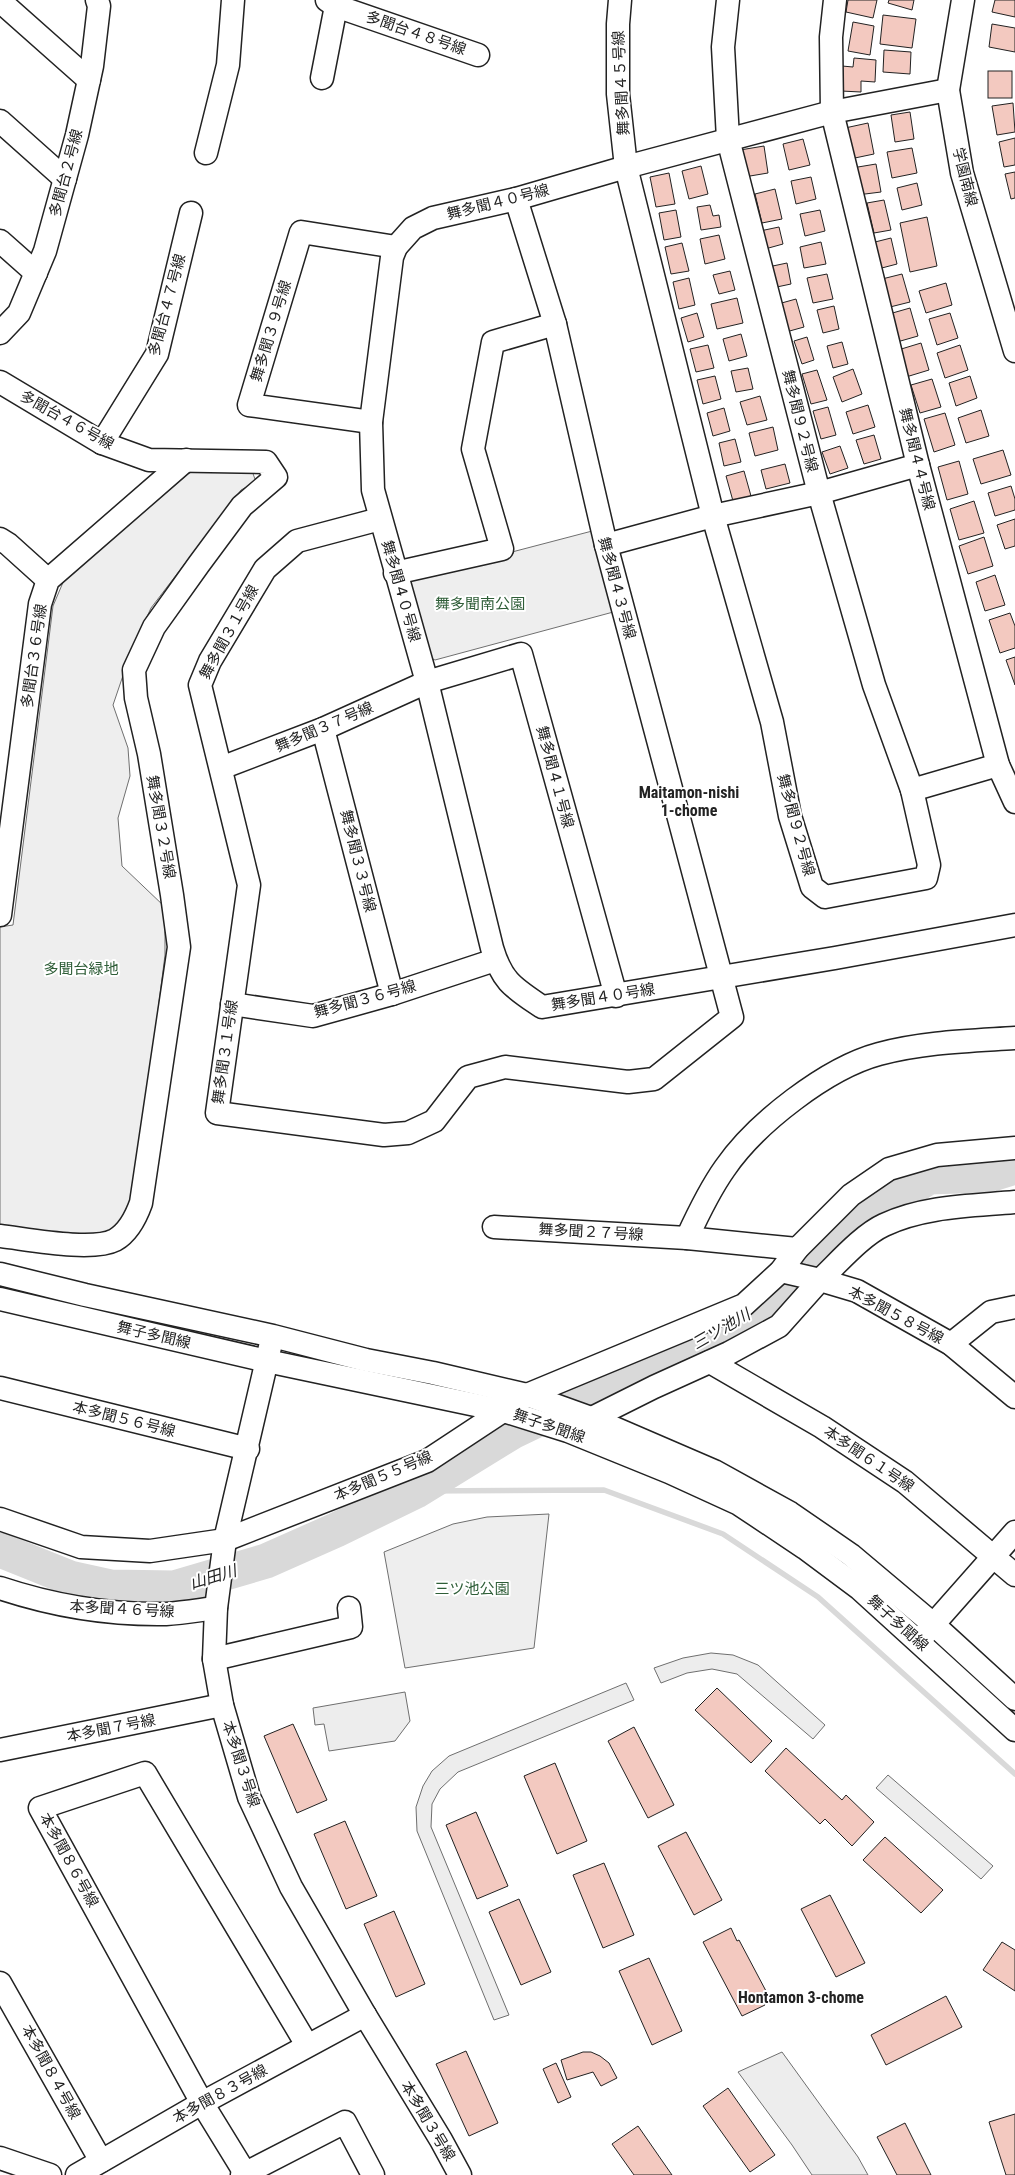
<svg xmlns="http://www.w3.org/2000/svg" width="1015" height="2175" font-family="'Roboto Condensed','Noto Sans JP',sans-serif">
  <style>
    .green { fill: #eee; stroke: #6f6f6f }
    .parking { fill: #ededed; stroke: #6f6f6f }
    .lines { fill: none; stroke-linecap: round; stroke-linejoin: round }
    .stream { stroke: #d9d9d9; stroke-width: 5.5 }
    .river { stroke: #d9d9d9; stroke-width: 35 }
    .building { fill: #f3c9c0; stroke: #222 }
    .minor-casing { stroke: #222; stroke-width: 25 }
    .minor { stroke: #fff; stroke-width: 22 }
    .labels { text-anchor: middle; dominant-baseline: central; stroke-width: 4; stroke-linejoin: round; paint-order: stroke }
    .street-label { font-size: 15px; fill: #222; stroke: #fff }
    .park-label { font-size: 15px; fill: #2f5e38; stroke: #fff }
    .neighbourhood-label { font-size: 16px; font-weight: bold; fill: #222; stroke: #fff }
    .water-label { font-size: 16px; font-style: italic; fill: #222; stroke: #fff }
  </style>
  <rect width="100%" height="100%" fill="#fff"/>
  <g class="green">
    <polygon points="216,466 251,468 256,482 241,490 151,608 132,649 113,705 128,748 130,776 118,818 122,866 165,907 165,955 134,1199 122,1222 103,1235 0,1228 0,927 13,925 53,606 64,580 189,473"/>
    <polygon points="596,530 617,611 435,660 424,655 405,580"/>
    <polygon points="549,1514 534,1648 405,1668 384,1552 453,1524 487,1517"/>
  </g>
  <g class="parking">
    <polygon points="711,1653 733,1655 758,1665 825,1725 813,1739 737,1674 712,1669 687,1673 661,1683 654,1668 683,1658"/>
    <polygon points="626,1683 634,1700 458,1772 440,1789 432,1804 431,1827 509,2015 494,2020 417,1831 416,1807 423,1786 432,1771 449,1756"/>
    <polygon points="405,1692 410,1721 395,1741 329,1751 324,1724 315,1725 313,1708"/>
    <polygon points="888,1775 993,1866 981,1879 876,1788"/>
    <polygon points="782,2052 858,2157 868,2175 812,2175 792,2145 738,2072"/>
  </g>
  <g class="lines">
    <polyline class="stream" points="416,1491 604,1490 723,1534 818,1597 1015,1774"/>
    <polyline class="river" points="0,1550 70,1578 111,1587 174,1588 266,1561 336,1530 416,1491 512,1432 691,1346 784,1293 847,1227 929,1177 989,1175 1015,1167"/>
  </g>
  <g class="building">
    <polygon points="848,0 877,0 873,18 846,12"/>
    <polygon points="889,0 914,0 912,10 888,3"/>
    <polygon points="995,0 1015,0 1015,17 992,12"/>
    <polygon points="883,15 916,19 912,48 880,44"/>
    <polygon points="853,22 874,26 870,55 848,51"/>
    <polygon points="992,24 1015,28 1015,52 989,47"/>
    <polygon points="884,50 911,52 910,74 883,72"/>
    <polygon points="854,58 876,60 875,82 861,81 861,92 841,91 842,66 853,67"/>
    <rect x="988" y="71" width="24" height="27"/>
    <polygon points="1013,103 1015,132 997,135 992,106"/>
    <polygon points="910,112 914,139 895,142 891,115"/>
    <polygon points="868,123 874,154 850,159 845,128"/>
    <polygon points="1015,138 1015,165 1004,167 999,142"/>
    <polygon points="803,139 810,165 789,170 783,144"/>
    <polygon points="764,146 768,173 744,177 740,150"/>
    <polygon points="912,148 917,173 892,178 887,152"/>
    <polygon points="876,164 881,192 857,195 852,168"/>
    <polygon points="701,166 708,194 689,199 682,171"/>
    <polygon points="1015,172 1015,198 1011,199 1005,174"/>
    <polygon points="669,173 675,204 656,207 650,177"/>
    <polygon points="811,177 816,199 796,204 791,181"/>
    <polygon points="917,183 922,205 902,210 897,188"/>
    <polygon points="775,189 782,219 762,223 755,194"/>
    <polygon points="884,200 891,230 874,233 867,203"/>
    <polygon points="710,205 713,216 719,215 721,227 701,230 697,207"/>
    <polygon points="676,210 681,237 664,240 659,213"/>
    <polygon points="820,210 825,231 805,236 800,214"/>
    <polygon points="927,217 937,266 910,272 900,223"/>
    <polygon points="779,227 783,244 765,249 760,231"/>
    <polygon points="719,235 725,259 705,264 700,239"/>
    <polygon points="891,238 897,264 878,269 871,243"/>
    <polygon points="821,242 826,264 804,268 800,247"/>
    <polygon points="682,243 689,271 671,274 665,247"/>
    <polygon points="787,263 791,284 772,288 768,267"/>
    <polygon points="730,271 735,290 719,294 713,275"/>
    <polygon points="827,274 833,299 813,303 807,278"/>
    <polygon points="902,274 910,302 890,307 882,279"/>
    <polygon points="689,278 695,305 679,309 673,282"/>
    <polygon points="946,283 952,305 926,313 919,291"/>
    <polygon points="737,298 743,323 717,329 711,304"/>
    <polygon points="796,299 804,327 786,332 778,304"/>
    <polygon points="834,306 839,329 823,333 817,310"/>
    <polygon points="910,308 918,336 897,342 889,314"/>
    <polygon points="697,313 704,337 688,342 681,318"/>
    <polygon points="950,313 958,338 937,345 929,319"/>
    <polygon points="741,334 747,356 729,361 723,339"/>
    <polygon points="807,337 814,360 802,364 794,341"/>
    <polygon points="842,342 848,364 833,368 827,346"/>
    <polygon points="921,343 929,370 906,377 898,350"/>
    <polygon points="708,345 714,368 696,372 690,349"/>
    <polygon points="960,345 968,370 945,378 937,353"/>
    <polygon points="748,368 753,389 736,392 731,371"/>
    <polygon points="853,369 862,394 842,402 833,377"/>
    <polygon points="817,370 827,400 811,404 802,374"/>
    <polygon points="715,376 721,399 703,404 697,380"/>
    <polygon points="970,376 977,398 956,406 949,383"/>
    <polygon points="932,379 941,407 920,413 911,385"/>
    <polygon points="760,396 767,420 747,425 740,402"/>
    <polygon points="868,405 875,427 853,434 846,412"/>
    <polygon points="828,407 836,435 821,439 813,411"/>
    <polygon points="724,408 730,431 713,436 707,413"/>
    <polygon points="981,410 989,436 966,443 958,418"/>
    <polygon points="945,413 955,445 934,452 924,419"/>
    <polygon points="773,427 778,450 755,456 749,433"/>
    <polygon points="874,435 881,459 864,464 856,440"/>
    <polygon points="735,439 741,462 724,466 719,443"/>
    <polygon points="840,446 848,468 830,474 822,452"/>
    <polygon points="1003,450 1011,475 981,484 973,459"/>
    <polygon points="959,461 968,494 947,500 938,467"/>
    <polygon points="785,464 790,483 766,489 761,470"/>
    <polygon points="744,471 751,496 733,501 726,476"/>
    <polygon points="1011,486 1015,499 1015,510 995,516 988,493"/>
    <polygon points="974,501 984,533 959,540 950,509"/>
    <polygon points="1015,519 1015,546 1005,549 997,525"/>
    <polygon points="984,537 993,566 968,574 959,546"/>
    <polygon points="995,575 1005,605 985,611 976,582"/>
    <polygon points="1010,613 1015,626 1015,648 1000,653 989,620"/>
    <polygon points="1015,657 1015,685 1006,660"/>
    <polygon points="717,1688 772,1741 751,1763 695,1710"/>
    <polygon points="293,1724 327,1800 297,1813 264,1736"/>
    <polygon points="634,1727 674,1805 648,1818 608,1741"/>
    <polygon points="786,1748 842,1800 846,1795 874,1822 852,1846 825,1819 820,1824 765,1771"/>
    <polygon points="555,1763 587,1841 557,1854 524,1776"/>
    <polygon points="476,1812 508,1886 477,1899 446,1825"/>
    <polygon points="345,1821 377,1896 346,1909 314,1834"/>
    <polygon points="686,1832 722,1900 694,1915 658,1846"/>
    <polygon points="885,1837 943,1890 921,1913 863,1860"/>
    <polygon points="604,1863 634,1935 603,1948 573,1875"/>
    <polygon points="830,1895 865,1963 836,1977 801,1909"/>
    <polygon points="519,1899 551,1972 521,1985 489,1912"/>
    <polygon points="394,1911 425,1984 396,1997 364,1924"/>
    <polygon points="731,1928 737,1941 739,1940 766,1991 760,1994 765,2005 742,2016 703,1942"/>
    <polygon points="1002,1942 1015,1950 1015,1991 983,1970"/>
    <polygon points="649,1958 682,2031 652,2045 619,1971"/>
    <polygon points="946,1996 962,2027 886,2065 871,2035"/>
    <polygon points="466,2051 498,2123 469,2136 436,2064"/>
    <polygon points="583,2052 591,2052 600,2056 609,2063 617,2078 601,2086 593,2072 567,2080 561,2060"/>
    <polygon points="556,2063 571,2097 558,2103 543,2069"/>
    <polygon points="728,2088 775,2155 750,2172 703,2106"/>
    <polygon points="1015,2114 1015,2175 1006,2175 989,2122"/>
    <polygon points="905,2123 931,2175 897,2175 877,2137"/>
    <polygon points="638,2126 672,2175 634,2175 612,2144"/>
  </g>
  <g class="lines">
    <defs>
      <g id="minor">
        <polyline points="327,0 336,6 478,55"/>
        <polyline points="620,0 618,24 618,94 626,167 713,516 772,722 790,816 812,887 825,897 926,878 929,865 912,790 874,685 819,493 728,139 723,47 728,0"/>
        <polyline points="835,0 831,37 832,112 918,465 998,765 1015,802"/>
        <polyline points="963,0 948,90 962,173 1015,351"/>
        <polyline points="0,1 89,80"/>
        <polyline points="322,78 336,6"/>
        <path d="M948,90L832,112L626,167L516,199L433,218L413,228L396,247L392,257L371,422L373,490L427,682L492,948C502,982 514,988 542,1007L835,958L1015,925"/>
        <polyline points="0,121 65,179"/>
        <polyline points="206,153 228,65 233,0"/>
        <polyline points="0,241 36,273"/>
        <polyline points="0,333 19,313 45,251 77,135 92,66 99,6 97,0"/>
        <path d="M0,382L102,443L149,460L266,462L276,477L242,506L199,564L154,627L134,670L136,698L149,754L172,895L179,947L141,1203C136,1217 129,1232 115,1240C92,1252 27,1239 0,1236"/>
        <polyline points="371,422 249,405 301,232 396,247"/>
        <polyline points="102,443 157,354 191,213"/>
        <polyline points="380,519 297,541 265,569 210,661 200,685 249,885 217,1113 384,1135 408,1133 434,1121 468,1077 505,1067 628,1082 654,1079 732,1017 606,545 555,324 516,199"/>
        <polyline points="0,539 8,544 48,580"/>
        <polyline points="606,545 713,516 819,493 918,465"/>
        <polyline points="395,573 502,549 473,449 493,342 555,324"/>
        <polyline points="323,729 392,994"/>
        <polyline points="221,768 323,729 427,682 521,654 616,996"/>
        <polyline points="912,790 998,765"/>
        <polyline points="0,915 40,604 48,580 186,460"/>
        <polyline points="232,1004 313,1016 392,994 495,960"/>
        <polyline points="494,1227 687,1238 797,1249 851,1195 889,1169 937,1155 1015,1148"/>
        <path d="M687,1238C698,1214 710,1189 725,1168C756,1123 827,1068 879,1054C924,1042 969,1041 1015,1038"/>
        <path d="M781,1271L820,1280C837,1264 862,1235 884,1225C924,1206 971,1206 1015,1202"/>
        <polyline points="0,1274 85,1295 273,1336 366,1360 433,1373 527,1395 591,1418 714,1471 790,1513 851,1555 933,1624 1015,1699"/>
        <polyline points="0,1299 267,1361 504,1411 568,1431 669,1472 739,1504 805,1548 860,1589 1015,1730"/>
        <polyline points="951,1344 991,1312 1015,1307"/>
        <polyline points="270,1347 225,1540 216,1608 214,1659 222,1705 249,1797 291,1887 365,2015 441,2140 460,2175"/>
        <polyline points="710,1362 822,1427 905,1482 1015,1575"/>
        <polyline points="0,1388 248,1449"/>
        <polyline points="584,1422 654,1387 729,1353 779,1326 820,1280 857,1291 951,1344 1015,1397"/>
        <polyline points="0,1519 81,1547 150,1551 225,1540 427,1461 527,1395 744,1305 781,1271 797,1249"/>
        <path d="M0,1588C54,1606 109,1615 166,1614C183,1613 200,1610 216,1608"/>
        <polyline points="924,1635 1015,1532"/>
        <polyline points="214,1659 351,1627 349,1608"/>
        <polyline points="0,1750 222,1705"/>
        <polyline points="0,1983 101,2161"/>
        <polyline points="0,2158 50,2175"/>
        <polyline points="245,2173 202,2103 40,1808 145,1773 307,2045"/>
        <polyline points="77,2175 202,2103 365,2015"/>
        <polyline points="242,2175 345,2122 373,2175"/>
      </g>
    </defs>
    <use href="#minor" class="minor-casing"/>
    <use href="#minor" class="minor"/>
  </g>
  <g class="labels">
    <g class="street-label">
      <text transform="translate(416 33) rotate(19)">多聞台４８号線</text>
      <text transform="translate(621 83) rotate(-93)">舞多聞４５号線</text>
      <text transform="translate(66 173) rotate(-75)">多聞台２号線</text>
      <text transform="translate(965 177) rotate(76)">学園南線</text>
      <text transform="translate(498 202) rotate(-14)">舞多聞４０号線</text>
      <text transform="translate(167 305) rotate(-75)">多聞台４７号線</text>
      <text transform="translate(271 331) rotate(-73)">舞多聞３９号線</text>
      <text transform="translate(67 420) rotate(29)">多聞台４６号線</text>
      <text transform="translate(800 421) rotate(76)">舞多聞９２号線</text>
      <text transform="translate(917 459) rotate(76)">舞多聞４４号線</text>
      <text transform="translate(617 588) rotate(75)">舞多聞４３号線</text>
      <text transform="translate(401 591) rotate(74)">舞多聞４０号線</text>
      <text transform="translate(229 632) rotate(-61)">舞多聞３１号線</text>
      <text transform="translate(34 656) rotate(-82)">多聞台３６号線</text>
      <text transform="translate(324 727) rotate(-23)">舞多聞３７号線</text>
      <text transform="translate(555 777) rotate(75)">舞多聞４１号線</text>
      <text transform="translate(796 825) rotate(75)">舞多聞９２号線</text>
      <text transform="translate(161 827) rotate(80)">舞多聞３２号線</text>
      <text transform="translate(358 861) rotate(76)">舞多聞３３号線</text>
      <text transform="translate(603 997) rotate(-9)">舞多聞４０号線</text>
      <text transform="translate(365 999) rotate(-15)">舞多聞３６号線</text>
      <text transform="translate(225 1052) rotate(-82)">舞多聞３１号線</text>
      <text transform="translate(591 1232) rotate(3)">舞多聞２７号線</text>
      <text transform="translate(896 1315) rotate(28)">本多聞５８号線</text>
      <text transform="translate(154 1335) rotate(13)">舞子多聞線</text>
      <text transform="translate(124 1419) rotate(14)">本多聞５６号線</text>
      <text transform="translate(549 1426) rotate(19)">舞子多聞線</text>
      <text transform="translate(869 1459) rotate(34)">本多聞６１号線</text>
      <text transform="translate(383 1476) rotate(-23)">本多聞５５号線</text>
      <text transform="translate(122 1609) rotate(3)">本多聞４６号線</text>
      <text transform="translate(898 1623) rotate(42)">舞子多聞線</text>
      <text transform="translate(111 1728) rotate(-11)">本多聞７号線</text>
      <text transform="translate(241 1764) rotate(72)">本多聞３号線</text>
      <text transform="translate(69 1860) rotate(61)">本多聞８６号線</text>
      <text transform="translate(51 2072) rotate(61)">本多聞８４号線</text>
      <text transform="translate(220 2094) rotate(-29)">本多聞８３号線</text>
      <text transform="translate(428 2121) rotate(59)">本多聞３号線</text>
    </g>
    <g class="park-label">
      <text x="480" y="604">舞多聞南公園</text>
      <text x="81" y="969">多聞台緑地</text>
      <text x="472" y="1589">三ツ池公園</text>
    </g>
    <g class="neighbourhood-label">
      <text x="689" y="792">Maitamon-nishi<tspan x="689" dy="18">1-chome</tspan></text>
      <text x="801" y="1997">Hontamon 3-chome</text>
    </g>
    <g class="water-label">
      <text transform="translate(721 1329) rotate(-30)">三ツ池川</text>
      <text transform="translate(213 1577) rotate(-17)">山田川</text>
    </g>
  </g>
</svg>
